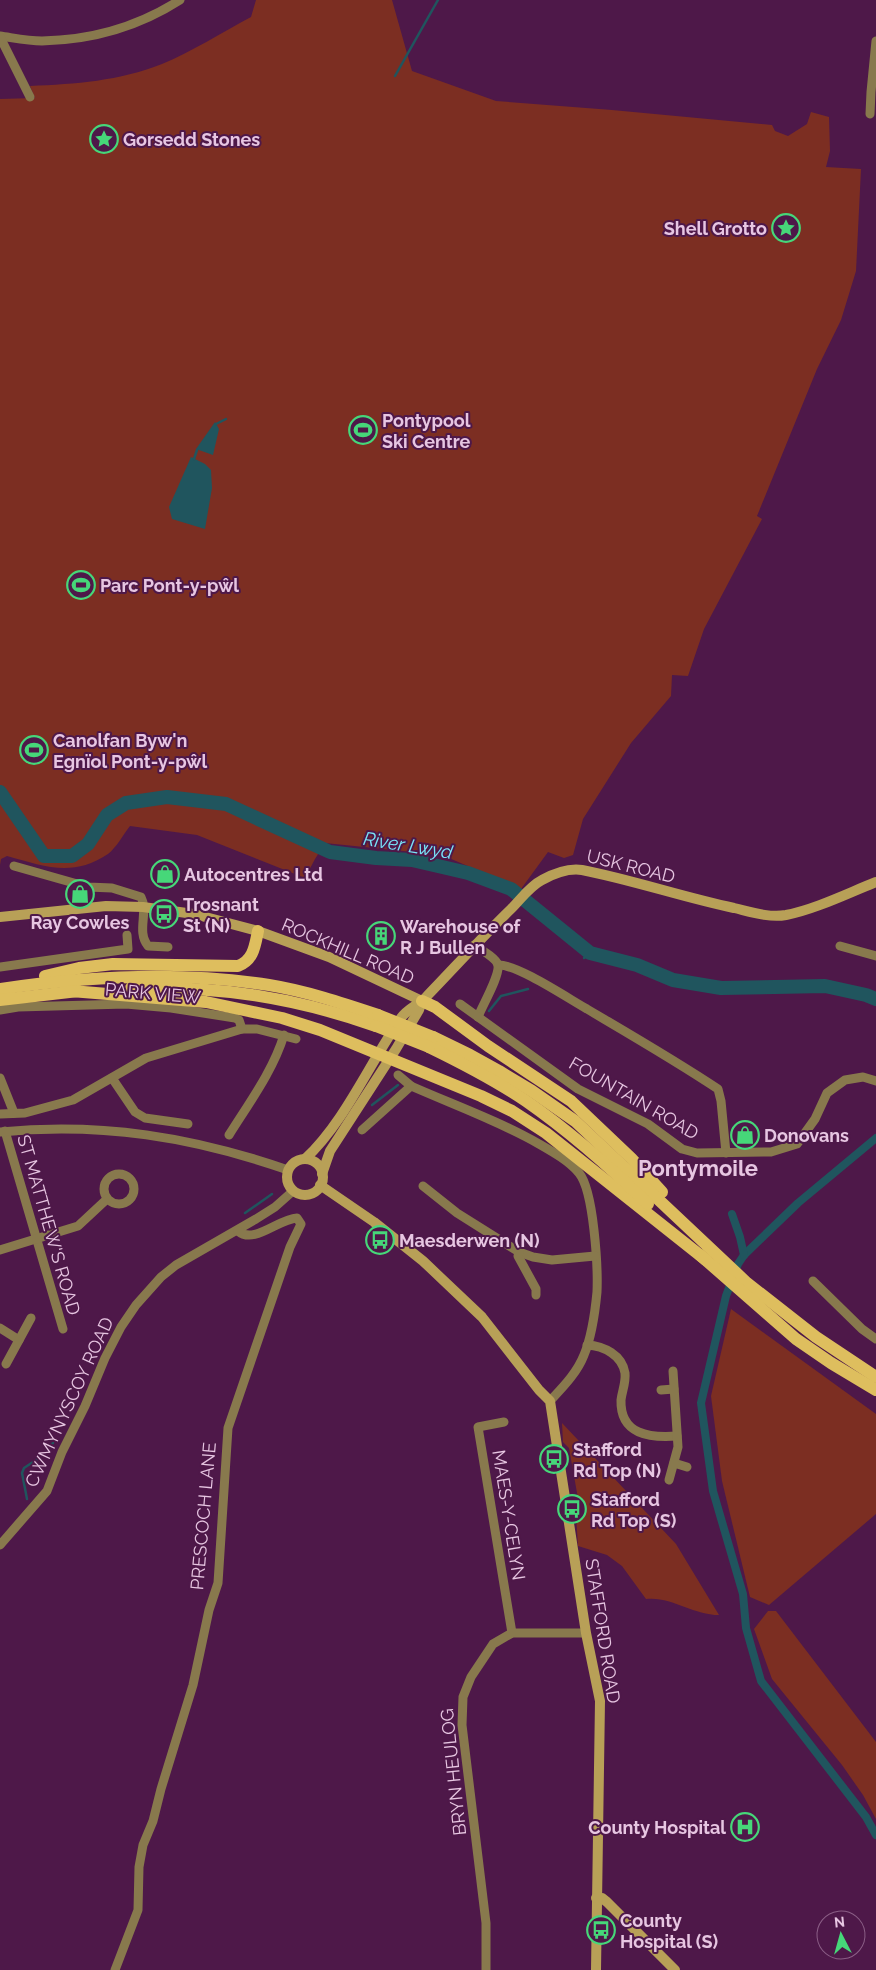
<svg xmlns="http://www.w3.org/2000/svg" width="876" height="1970" font-family="Raleway,sans-serif">
  <style>
    .green { fill: #7c2e22 }
    .water { fill: #20555e }
    .lines { fill: none; stroke-linecap: round; stroke-linejoin: round }
    .stream { stroke: #20555e; stroke-width: 2.5 }
    .canal { stroke: #20555e; stroke-width: 8 }
    .river { stroke: #20555e; stroke-width: 14 }
    .street { stroke: #88794d; stroke-width: 9 }
    .secondary { stroke: #b8a057; stroke-width: 10 }
    .primary { stroke: #debe5e; stroke-width: 12 }
    .primary-bridge { stroke: #debe5e; stroke-width: 12 }
    .labels { text-anchor: middle; dominant-baseline: central; stroke-width: 4; stroke-linejoin: round; paint-order: stroke }
    .poi-label { font-size: 18px; font-weight: bold; fill: #e7c6e2; stroke: #4e1849; text-anchor: start }
    .street-label { font-size: 18px; fill: #e7c6e2; stroke: #4e1849 }
    .water-label { font-size: 19px; font-style: italic; fill: #79e6fa; stroke: #4e1849 }
    .district-label { font-size: 22px; font-weight: bold; fill: #e7c6e2; stroke: #4e1849 }
  </style>
  <rect width="100%" height="100%" fill="#4e1849"/>
  <g class="green">
    <path d="M256,0H392L412,71L496,101L612,110L772,125L775,131L788,136L807,124L811,112L829,117L830,151L826,167L861,169L856,271L841,320L817,369L757,516L762,519L704,629L688,676L672,675L671,696L631,743L583,819L573,855L564,858L548,852L521,889L442,855L325,843L315,859L305,878L197,835L130,826C123,835 116,848 108,854C72,878 44,866 7,856L1,859L0,865V99L35,98L30,86C76,84 119,81 162,64C191,52 223,32 251,17Z"/>
    <polygon points="731,1309 876,1414 876,1514 769,1605 750,1597 722,1481 711,1396"/>
    <path d="M562,1423L676,1544L719,1615C693,1615 671,1596 646,1599L622,1566L607,1555L578,1546L576,1515L579,1504L569,1448L563,1442Z"/>
    <polygon points="768,1611 776,1611 876,1742 876,1819 863,1795 842,1765 772,1679 754,1629"/>
  </g>
  <g class="water">
    <polygon points="215,422 219,429 213,455 196,449"/>
    <polygon points="191,457 205,464 211,470 212,488 205,529 172,519 169,507"/>
  </g>
  <g class="lines">
    <g class="stream">
      <polyline points="395,76 438,0"/>
      <polyline points="216,424 226,419"/>
      <polyline points="194,459 197,450"/>
      <polyline points="584,958 590,953"/>
      <polyline points="489,1011 501,996 528,989"/>
      <polyline points="372,1105 398,1085"/>
      <polyline points="245,1213 272,1194"/>
      <polyline points="27,1499 22,1473 24,1468 42,1456 53,1443"/>
    </g>
    <g class="canal">
      <polyline points="876,1138 798,1203 744,1255 738,1264 726,1296 701,1403 713,1491 743,1594 746,1628 761,1681 866,1817 876,1835"/>
      <polyline points="732,1214 740,1237 744,1255"/>
    </g>
    <polyline class="river" points="0,792 44,856 72,856 88,844 107,815 126,803 167,797 226,804 330,852 376,858 412,860 438,866 468,873 511,889 590,953 637,965 673,980 721,988 825,986 866,995 876,999"/>
    <g class="street">
      <path d="M0,36C14,38 28,41 42,41C92,40 138,27 180,0"/>
      <polyline points="0,37 30,97"/>
      <polyline points="870,114 871,92 876,41"/>
      <path d="M14,866L88,887L112,888L141,897C149,912 136,931 148,946L168,947"/>
      <path d="M474,945C480,949 496,958 498,965C500,976 482,1006 478,1017"/>
      <polyline points="840,946 876,956"/>
      <path d="M498,965C517,964 569,999 587,1009C631,1035 676,1061 718,1089L721,1101L726,1153"/>
      <polyline points="0,967 128,949 127,935"/>
      <polyline points="460,1004 578,1089 648,1124 682,1149 697,1153 771,1152 797,1144 815,1119 827,1093 845,1080 863,1077 876,1081"/>
      <polyline points="0,1010 18,1007 126,1004 171,1008 235,1018 239,1020 242,1029 257,1029 296,1039"/>
      <polyline points="398,1075 411,1086"/>
      <polyline points="0,1078 14,1113"/>
      <polyline points="112,1078 135,1112 145,1118 188,1124"/>
      <polyline points="0,1114 25,1113 73,1100 146,1058 242,1029"/>
      <path d="M362,1130L411,1086C454,1105 499,1121 539,1144C553,1152 569,1161 579,1173C594,1191 598,1268 597,1292C595,1313 592,1336 584,1355C577,1373 563,1387 550,1401"/>
      <polyline points="5,1131 63,1329"/>
      <path d="M0,1132C101,1122 193,1137 288,1170"/>
      <path d="M229,1135C249,1103 273,1071 284,1035"/>
      <circle cx="119" cy="1189" r="15"/>
      <polyline points="423,1186 457,1213 519,1252 533,1257 552,1260 595,1256"/>
      <polyline points="0,1250 78,1226 107,1199"/>
      <polyline points="519,1252 518,1256 536,1289 536,1295"/>
      <polyline points="813,1281 862,1329 876,1339"/>
      <polyline points="0,1328 19,1340"/>
      <path d="M587,1345C604,1346 622,1355 625,1373C626,1383 622,1391 621,1400C620,1435 650,1438 677,1436"/>
      <polyline points="6,1364 31,1318"/>
      <polyline points="661,1390 674,1389"/>
      <polyline points="504,1422 478,1427 512,1633"/>
      <polyline points="674,1463 687,1467"/>
      <polyline points="669,1480 678,1447 673,1371"/>
      <polyline points="0,1545 47,1491 62,1452 85,1406 105,1358 121,1327 136,1305 161,1277 176,1265 256,1219 275,1207 293,1191"/>
      <path d="M115,1970L138,1910L139,1867L143,1845L153,1821L161,1789L193,1685L209,1610L218,1583L228,1428L290,1247L301,1224L297,1218C278,1219 254,1245 238,1231"/>
      <polyline points="486,1970 486,1923 462,1725 463,1697 471,1677 493,1644 512,1633 586,1633"/>
    </g>
    <g class="secondary">
      <polyline points="0,917 106,906 143,907 194,914 258,931 329,957 422,1001"/>
      <path d="M305,1159C345,1122 370,1062 401,1018C408,1008 419,1005 427,996C455,967 482,937 511,909C521,899 530,886 542,880C553,874 569,868 582,870C633,880 682,897 734,908C751,912 769,918 786,915C816,909 848,893 876,882"/>
      <circle cx="305" cy="1177" r="18"/>
      <polyline points="322,1174 330,1151 396,1049 419,1010 422,1001"/>
      <polyline points="320,1185 374,1222 423,1261 482,1317 539,1390 550,1401 586,1633 600,1701 596,1970"/>
      <polyline points="596,1898 602,1898 607,1902 675,1970"/>
    </g>
    <g class="primary">
      <path d="M45,976L79,968L113,964L238,966C254,960 255,945 258,931"/>
      <path d="M131,988C219,986 293,997 376,1026"/>
      <path d="M0,989C89,976 179,971 269,985C306,991 342,1003 378,1015"/>
      <polyline points="71,991 206,1002 282,1018 320,1030 481,1096 512,1111 546,1133 706,1260"/>
      <polyline points="0,1000 78,991"/>
      <polyline points="422,1001 435,1007 488,1046 571,1101 631,1158 662,1192"/>
      <polyline points="433,1037 470,1055 499,1071 532,1091 575,1121 747,1283 816,1337 876,1377"/>
      <path d="M429,1047C462,1063 495,1080 526,1101C569,1131 610,1167 648,1204"/>
      <polyline points="700,1255 796,1339 831,1363 876,1390"/>
    </g>
    <g class="primary-bridge">
      <polyline points="378,1015 433,1037"/>
      <polyline points="376,1026 429,1047"/>
    </g>
  </g>
  <defs>
    <symbol id="sight-ring" viewBox="-11 -11 22 22"><circle r="9.5" fill="#4e1849" stroke="#46d779" stroke-width="1.5"/><path d="M0-6L1.8-2.2L6-1.7L2.9 1.2L3.7 5.4L0 3.3L-3.7 5.4L-2.9 1.2L-6-1.7L-1.8-2.2Z" fill="#46d779"/></symbol>
    <symbol id="stadium-ring" viewBox="-11 -11 22 22"><circle r="9.5" fill="#4e1849" stroke="#46d779" stroke-width="1.5"/><path d="M0-5a6.5 5 0 1 0 0 10a6.5 5 0 1 0 0-10ZM-3.5-1.8h7v3.6h-7Z" fill="#46d779"/></symbol>
    <symbol id="shop-ring" viewBox="-11 -11 22 22"><circle r="9.5" fill="#4e1849" stroke="#46d779" stroke-width="1.5"/><path d="M-5-2.5h2.3a2.7 3.5 0 0 1 5.4 0H5L5.5 6h-11ZM-1.5-2.5h3a1.5 2.3 0 0 0-3 0Z" fill="#46d779"/></symbol>
    <symbol id="bus-ring" viewBox="-11 -11 22 22"><circle r="9.5" fill="#4e1849" stroke="#46d779" stroke-width="1.5"/><path d="M-5-6H5V4H4V6H2V4H-2V6H-4V4H-5ZM-3.5-4V0h7V-4ZM-3.5 1.2v1.5H-2V1.2ZM2 1.2v1.5H3.5V1.2Z" fill="#46d779"/></symbol>
    <symbol id="building-ring" viewBox="-11 -11 22 22"><circle r="9.5" fill="#4e1849" stroke="#46d779" stroke-width="1.5"/><path d="M-4-6H4V6H1V3H-1V6H-4ZM-2.5-4.3h1.7v1.8h-1.7ZM.8-4.3h1.7v1.8H.8ZM-2.5-1h1.7V.8h-1.7ZM.8-1h1.7V.8H.8Z" fill="#46d779"/></symbol>
    <symbol id="hospital-ring" viewBox="-11 -11 22 22"><circle r="9.5" fill="#4e1849" stroke="#46d779" stroke-width="1.5"/><path d="M-5-5h3v3.5h4V-5h3V5h-3V1.5h-4V5h-3Z" fill="#46d779"/></symbol>
  </defs>
  <g fill-rule="evenodd">
    <use href="#sight-ring" x="88" y="123" width="32" height="32"/>
    <use href="#sight-ring" x="770" y="212" width="32" height="32"/>
    <use href="#stadium-ring" x="347" y="414" width="32" height="32"/>
    <use href="#stadium-ring" x="65" y="569" width="32" height="32"/>
    <use href="#stadium-ring" x="18" y="734" width="32" height="32"/>
    <use href="#shop-ring" x="149" y="858" width="32" height="32"/>
    <use href="#shop-ring" x="64" y="878" width="32" height="32"/>
    <use href="#bus-ring" x="148" y="898" width="32" height="32"/>
    <use href="#building-ring" x="365" y="920" width="32" height="32"/>
    <use href="#shop-ring" x="729" y="1119" width="32" height="32"/>
    <use href="#bus-ring" x="364" y="1224" width="32" height="32"/>
    <use href="#bus-ring" x="538" y="1443" width="32" height="32"/>
    <use href="#bus-ring" x="556" y="1493" width="32" height="32"/>
    <use href="#hospital-ring" x="729" y="1811" width="32" height="32"/>
    <use href="#bus-ring" x="585" y="1914" width="32" height="32"/>
  </g>
  <g class="labels">
    <g class="poi-label">
      <text x="123" y="139">Gorsedd Stones</text>
      <text x="767" y="228" text-anchor="end">Shell Grotto</text>
      <text x="382" y="420">Pontypool<tspan x="382" dy="21">Ski Centre</tspan></text>
      <text x="100" y="585">Parc Pont-y-pŵl</text>
      <text x="53" y="740">Canolfan Byw'n<tspan x="53" dy="21">Egnïol Pont-y-pŵl</tspan></text>
      <text x="184" y="874">Autocentres Ltd</text>
      <text x="183" y="904">Trosnant<tspan x="183" dy="21">St (N)</tspan></text>
      <text x="80" y="922" text-anchor="middle">Ray Cowles</text>
      <text x="400" y="926">Warehouse of<tspan x="400" dy="21">R J Bullen</tspan></text>
      <text x="764" y="1135">Donovans</text>
      <text x="399" y="1240">Maesderwen (N)</text>
      <text x="573" y="1449">Stafford<tspan x="573" dy="21">Rd Top (N)</tspan></text>
      <text x="591" y="1499">Stafford<tspan x="591" dy="21">Rd Top (S)</tspan></text>
      <text x="726" y="1827" text-anchor="end">County Hospital</text>
      <text x="620" y="1920">County<tspan x="620" dy="21">Hospital (S)</tspan></text>
    </g>
    <g class="street-label">
      <text transform="translate(631 866) rotate(14)">USK ROAD</text>
      <text transform="translate(348 951) rotate(23)">ROCKHILL ROAD</text>
      <text transform="translate(153 993) rotate(5)">PARK VIEW</text>
      <text transform="translate(634 1098) rotate(30)">FOUNTAIN ROAD</text>
      <text transform="translate(49 1225) rotate(74)">ST MATTHEW'S ROAD</text>
      <text transform="translate(69 1402) rotate(-65)">CWMYNYSCOY ROAD</text>
      <text transform="translate(509 1515) rotate(81)">MAES-Y-CELYN</text>
      <text transform="translate(203 1516) rotate(-85)">PRESCOCH LANE</text>
      <text transform="translate(603 1631) rotate(81)">STAFFORD ROAD</text>
      <text transform="translate(453 1772) rotate(-96)">BRYN HEULOG</text>
    </g>
    <g class="water-label">
      <text transform="translate(408 845) rotate(9)">River Lwyd</text>
    </g>
    <g class="district-label">
      <text x="698" y="1168">Pontymoile</text>
    </g>
  </g>
  <g transform="translate(841 1935) rotate(354)"><circle r="24" fill="#4e1849" stroke="#8b5e86"/>
  <path d="M0-4L9 19L0 12L-9 19Z" fill="#46d779"/>
  <text y="-8" font-size="14" font-weight="bold" text-anchor="middle" fill="#e7c6e2">N</text>
  </g>
</svg>
